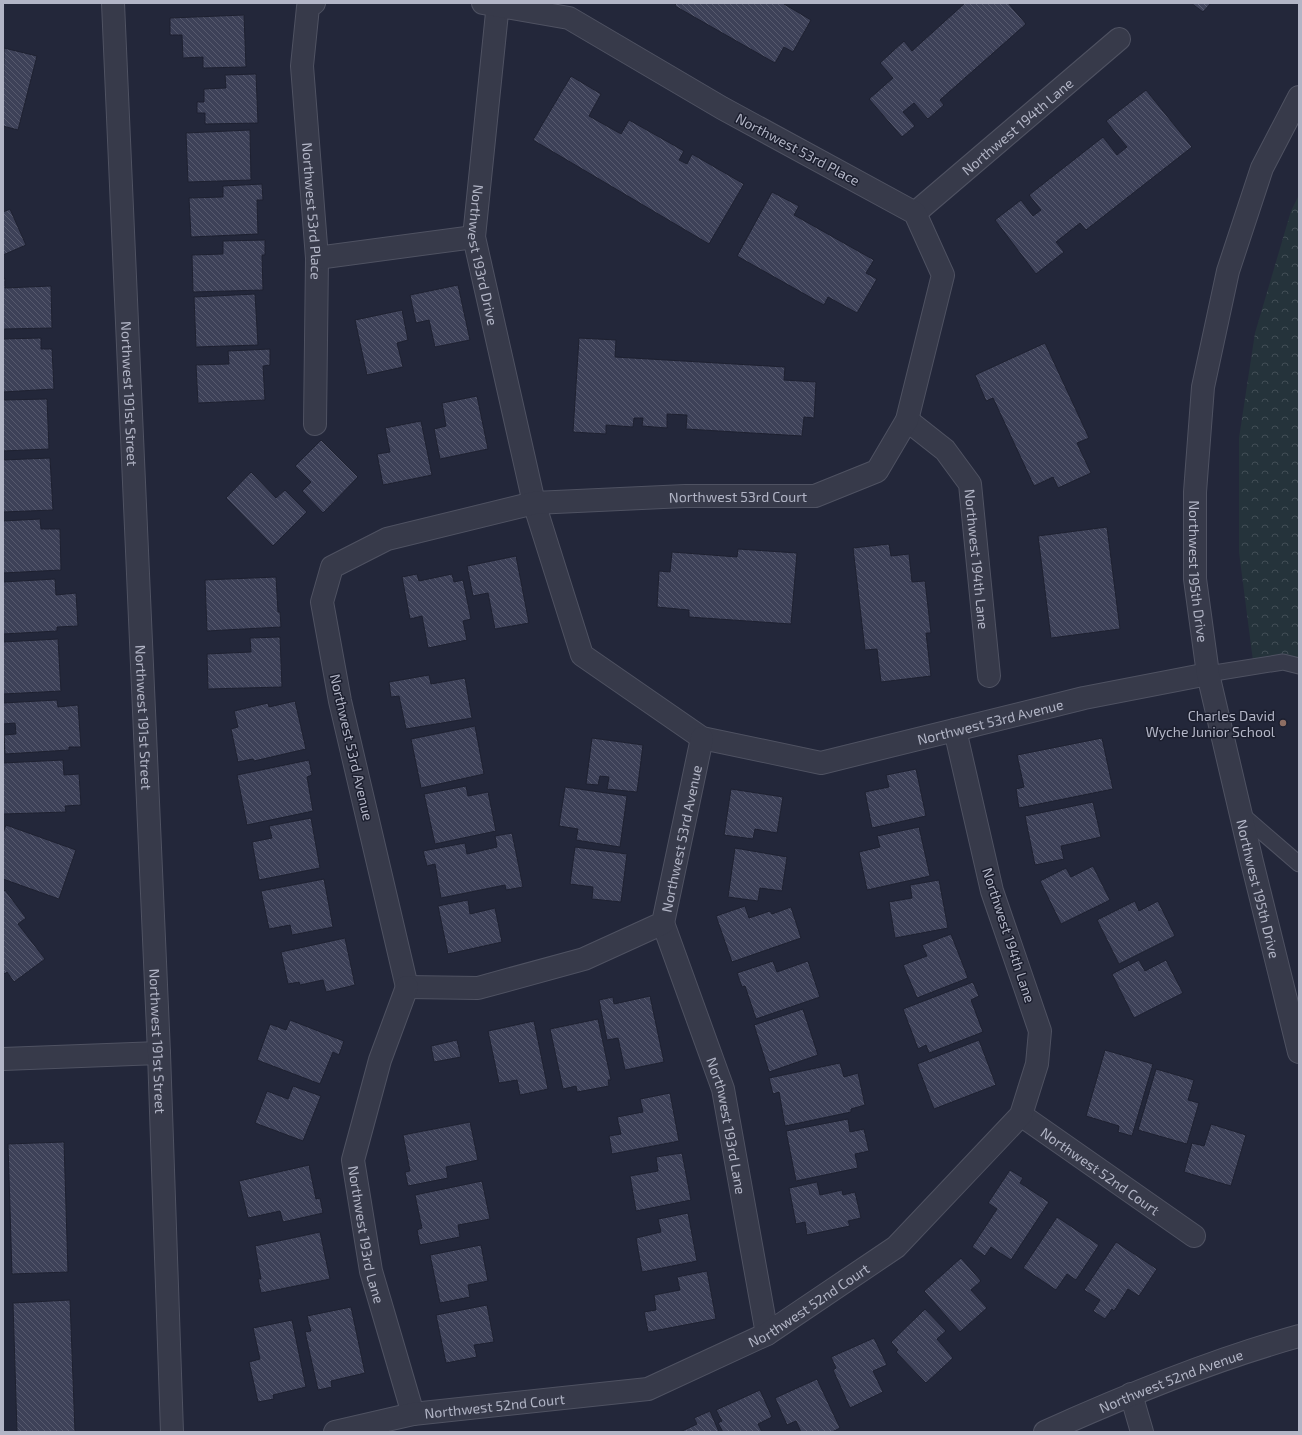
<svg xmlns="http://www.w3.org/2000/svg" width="1302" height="1435" font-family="'Exo 2',sans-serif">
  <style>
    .forest { fill: url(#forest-crowns) }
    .building { fill: url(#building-back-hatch); stroke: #1e2131 }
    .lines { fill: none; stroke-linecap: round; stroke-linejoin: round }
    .service-casing { stroke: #4f5262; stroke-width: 17 }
    .minor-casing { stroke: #4f5262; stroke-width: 24 }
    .tertiary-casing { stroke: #4f5262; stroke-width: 24 }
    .service { stroke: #373a4a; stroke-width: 15 }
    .minor { stroke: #373a4a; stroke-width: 22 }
    .tertiary { stroke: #373a4a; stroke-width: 22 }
    .education-dot { fill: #8d6e63; stroke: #1c1f2f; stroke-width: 1.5 }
    .labels { text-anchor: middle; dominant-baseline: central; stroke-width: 3; stroke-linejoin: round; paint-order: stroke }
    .street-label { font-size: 14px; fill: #b2b5c6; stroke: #1c1f2f }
    .poi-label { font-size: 14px; fill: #b2b5c6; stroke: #1c1f2f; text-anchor: end }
  </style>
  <defs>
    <pattern id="forest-crowns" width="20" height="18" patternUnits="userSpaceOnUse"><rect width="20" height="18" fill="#25333b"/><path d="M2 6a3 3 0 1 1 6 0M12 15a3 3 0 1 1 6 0" fill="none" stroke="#424e56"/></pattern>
    <pattern id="building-back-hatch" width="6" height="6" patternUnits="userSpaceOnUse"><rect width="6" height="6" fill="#3d4158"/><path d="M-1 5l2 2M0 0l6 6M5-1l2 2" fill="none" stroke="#575a6e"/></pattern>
  </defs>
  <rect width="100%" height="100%" fill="#23273a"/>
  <polygon class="forest" points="1299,195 1299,657 1253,661 1239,552 1239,438 1255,333 1291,211"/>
  <g class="building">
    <polygon points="676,3 785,3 784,4 811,20 793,52 784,47 775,63 675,6"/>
    <polygon points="965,3 1008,3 1026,24 940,100 944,105 928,119 914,103 903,112 915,126 902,137 869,99 893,78 880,63 904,41 912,51"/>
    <polygon points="1191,3 1211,3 1203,12"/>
    <polygon points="244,15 246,67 203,68 203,57 183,58 182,35 170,35 170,18"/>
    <polygon points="4,48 37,56 18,130 3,126"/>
    <polygon points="256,74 258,123 205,124 205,113 197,113 197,102 204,102 204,89 226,88 225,75"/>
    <polygon points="571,76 601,94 589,116 621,134 629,120 684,151 679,160 687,164 692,154 744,184 709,244 533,140"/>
    <polygon points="1146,90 1192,147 1086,230 1080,223 1056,242 1064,252 1036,274 995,220 1021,200 1033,216 1041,210 1029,195 1103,137 1117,155 1127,147 1106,121"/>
    <polygon points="250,130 251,180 188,182 186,133"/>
    <polygon points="262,184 263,200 257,200 258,234 191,237 189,198 223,197 223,186"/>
    <polygon points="772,192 799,206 794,215 874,260 866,273 877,279 857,313 828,297 824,305 737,256"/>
    <polygon points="10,209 26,245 3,255 3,212"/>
    <polygon points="265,240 265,255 262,255 263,290 193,292 192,255 223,254 223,241"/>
    <polygon points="5,278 5,288 51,286 52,328 3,329 3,279"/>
    <polygon points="458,285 470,340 435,347 429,320 416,323 410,295"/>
    <polygon points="255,294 258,345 196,347 194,297"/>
    <polygon points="402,310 408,340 397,343 403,367 367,375 355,320"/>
    <polygon points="41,338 41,349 52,349 54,389 3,392 3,339"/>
    <polygon points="579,338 616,340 615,357 785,367 784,380 816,382 814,418 804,417 802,436 686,429 687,415 667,414 667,428 642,426 643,418 634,418 633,427 606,425 606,434 573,432"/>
    <polygon points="1045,343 1089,438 1077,443 1091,473 1058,488 1053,477 1034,486 993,398 986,401 975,375"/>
    <polygon points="270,349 270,365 263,366 265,400 198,403 196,365 229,364 228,351"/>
    <polygon points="477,396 488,449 440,459 434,429 446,426 442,403"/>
    <polygon points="47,399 49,449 3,451 3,400"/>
    <polygon points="421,421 432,475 383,485 377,454 390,452 385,428"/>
    <polygon points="321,440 358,477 323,513 302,491 311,482 295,466"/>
    <polygon points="50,458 53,510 3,512 3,460"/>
    <polygon points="251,472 276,498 285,490 307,512 273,546 226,498"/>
    <polygon points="40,519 41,529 60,529 61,570 3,573 3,521"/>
    <polygon points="1107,527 1120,629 1051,638 1038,536"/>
    <polygon points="889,544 891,556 909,554 912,582 925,581 931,633 926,633 931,676 881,682 877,649 865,650 853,548"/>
    <polygon points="738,549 797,553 791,624 689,617 689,610 657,607 659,571 670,572 672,552 737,557"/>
    <polygon points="516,556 529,623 495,629 488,593 473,596 467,566"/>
    <polygon points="417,574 419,581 452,574 454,582 463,580 471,619 463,621 467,640 428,648 422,616 410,619 402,577"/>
    <polygon points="276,577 278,612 280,612 281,627 207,631 205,580"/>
    <polygon points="55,579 56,595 76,593 78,626 57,627 57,631 3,634 3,582"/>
    <polygon points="280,637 282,687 208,689 207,654 251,652 250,638"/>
    <polygon points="58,639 61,691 3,694 3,642"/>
    <polygon points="429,675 431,684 465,678 472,718 406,729 399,696 391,697 389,682"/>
    <polygon points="57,700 58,707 78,705 81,747 69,747 69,750 5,754 4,735 16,734 15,723 3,724 3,703"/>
    <polygon points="295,701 306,749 254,761 253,759 238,762 231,729 238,727 234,711 268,703 269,707"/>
    <polygon points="475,726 484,774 421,788 411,739"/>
    <polygon points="592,738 643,745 637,792 607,789 609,777 600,776 598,785 586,784"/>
    <polygon points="1102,738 1113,789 1019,808 1016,789 1024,787 1017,755"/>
    <polygon points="63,760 64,775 79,774 81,805 65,806 66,812 3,814 3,763"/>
    <polygon points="309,760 312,775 307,777 313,811 247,825 237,775"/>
    <polygon points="916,769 926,816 872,828 865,792 889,787 886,775"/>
    <polygon points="466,786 468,796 488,792 496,831 435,844 424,794"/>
    <polygon points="565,787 627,796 620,847 576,840 578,829 559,826"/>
    <polygon points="731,789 783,797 777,833 755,829 753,839 724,835"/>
    <polygon points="1093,802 1101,837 1061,846 1064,859 1035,865 1025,816"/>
    <polygon points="311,818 320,868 259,880 252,842 272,838 269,826"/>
    <polygon points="6,825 76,850 59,899 3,879 3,833"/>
    <polygon points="919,827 930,876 867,890 859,852 880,847 877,836"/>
    <polygon points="512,833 523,887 506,890 505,885 441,898 435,864 427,866 423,851 465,843 467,854 497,847 495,836"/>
    <polygon points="575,847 627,854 621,902 592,899 593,887 570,884"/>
    <polygon points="735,848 787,857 782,891 760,888 758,901 728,897"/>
    <polygon points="1093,866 1110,900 1061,924 1040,881 1066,868 1071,877"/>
    <polygon points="324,879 333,927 292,935 290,925 269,929 261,891"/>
    <polygon points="939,880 948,928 895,938 889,902 912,898 910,885"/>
    <polygon points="5,890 26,918 18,924 45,959 14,982 7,972 5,974 3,972 3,892"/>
    <polygon points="468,900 470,914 495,908 502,942 448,954 438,906"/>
    <polygon points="1135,901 1139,911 1158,901 1175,936 1119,964 1097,920"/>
    <polygon points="745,906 749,918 770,911 772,914 791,907 801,938 732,962 716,916"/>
    <polygon points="951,934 968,978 917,998 903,965 927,956 922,945"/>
    <polygon points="345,938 355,985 326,992 323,980 300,985 299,982 288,984 281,952"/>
    <polygon points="1139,960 1145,971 1166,960 1183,993 1134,1018 1112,974"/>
    <polygon points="773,961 777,972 808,961 820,997 756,1019 745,986 742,987 737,973"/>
    <polygon points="973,982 979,996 971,1000 983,1032 929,1053 926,1045 918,1049 903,1009"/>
    <polygon points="650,996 664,1062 625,1070 618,1038 607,1040 599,1000 613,997 614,1004"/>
    <polygon points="803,1009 818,1055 769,1072 754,1025"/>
    <polygon points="598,1019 611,1080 608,1080 609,1086 577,1092 576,1086 563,1089 550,1029"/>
    <polygon points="290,1020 344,1041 339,1055 333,1052 320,1084 257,1060 270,1024 286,1030"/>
    <polygon points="534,1021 548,1089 520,1095 517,1080 499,1083 488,1031"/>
    <polygon points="457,1040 461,1057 434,1062 431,1046"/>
    <polygon points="979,1040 996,1085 934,1109 917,1064"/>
    <polygon points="1105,1050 1153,1064 1132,1136 1118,1132 1119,1126 1086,1116"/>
    <polygon points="840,1063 844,1077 858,1073 865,1105 851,1109 851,1112 785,1126 779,1092 773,1094 769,1078"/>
    <polygon points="1156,1069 1194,1080 1188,1100 1199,1103 1187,1144 1138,1130"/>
    <polygon points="293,1086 321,1096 303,1141 255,1123 267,1091 288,1099"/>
    <polygon points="670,1093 679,1141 612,1154 609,1136 621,1134 617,1117 643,1112 640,1099"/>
    <polygon points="848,1119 850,1132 864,1129 869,1151 855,1154 858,1168 796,1181 786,1131"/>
    <polygon points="470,1122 478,1160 446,1167 448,1178 408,1186 405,1172 410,1171 403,1135"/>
    <polygon points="1211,1124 1246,1135 1231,1186 1184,1172 1192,1143 1204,1146"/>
    <polygon points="64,1142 68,1272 12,1274 8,1144"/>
    <polygon points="682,1153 691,1200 636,1211 630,1176 658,1171 656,1157"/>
    <polygon points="309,1165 316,1199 320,1198 323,1213 283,1222 280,1211 248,1218 239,1181"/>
    <polygon points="1010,1170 1023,1178 1020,1183 1049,1202 1011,1260 991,1247 985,1256 972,1247 997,1209 988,1203"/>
    <polygon points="482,1181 490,1219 458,1225 460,1237 420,1245 417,1230 422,1228 415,1195"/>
    <polygon points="817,1182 820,1195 842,1190 843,1195 855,1192 861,1218 848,1221 850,1226 807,1235 805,1222 796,1224 789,1188"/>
    <polygon points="688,1213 697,1261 642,1272 636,1238 661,1232 658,1219"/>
    <polygon points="1057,1217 1099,1245 1076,1280 1067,1274 1056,1290 1023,1268"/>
    <polygon points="320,1232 330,1279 261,1293 258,1279 261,1279 255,1246"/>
    <polygon points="1116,1242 1157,1269 1139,1296 1128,1289 1114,1311 1112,1309 1105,1319 1093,1311 1100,1300 1084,1290"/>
    <polygon points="481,1245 488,1281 468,1285 470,1297 440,1303 430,1255"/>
    <polygon points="961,1258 981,1281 971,1290 987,1308 960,1332 924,1291"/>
    <polygon points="707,1271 716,1319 648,1332 644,1312 656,1310 654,1295 680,1290 677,1277"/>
    <polygon points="70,1300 75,1432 17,1432 13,1303"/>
    <polygon points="487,1305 494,1342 474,1345 477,1357 446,1363 436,1315"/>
    <polygon points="351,1307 365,1373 331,1381 332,1387 318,1390 305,1332 311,1331 307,1316"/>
    <polygon points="925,1309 946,1331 937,1339 953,1358 926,1383 896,1352 898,1350 891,1342"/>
    <polygon points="292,1320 306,1387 273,1395 274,1399 258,1402 249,1362 260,1359 253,1328"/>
    <polygon points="874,1338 887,1365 873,1371 883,1392 850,1408 833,1370 836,1368 831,1357"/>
    <polygon points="817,1379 840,1428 832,1432 801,1432 796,1421 787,1425 775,1398"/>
    <polygon points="760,1390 772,1417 758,1424 762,1432 723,1432 718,1423 722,1421 716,1410"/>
    <polygon points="710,1411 719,1432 680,1432 697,1424 694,1418"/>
  </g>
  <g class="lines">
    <defs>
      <g id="service">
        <polyline points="1208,674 1283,662 1299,666"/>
        <polyline points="1240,813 1299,864"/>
      </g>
      <g id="minor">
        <path id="s1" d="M314,3L308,7L302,66L317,258L315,424"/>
        <path id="s2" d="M498,3L474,237L534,503L582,655L702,738L821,763L1084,698L1208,674"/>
        <path id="s3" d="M915,213L1119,39"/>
        <polyline points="317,258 474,237"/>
        <path id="s4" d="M907,420L945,450L970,484L989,676"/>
        <path id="s5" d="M663,923L723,1089L767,1334"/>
        <path id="s6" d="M407,987L340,701L322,602L332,567L387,539L534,503L685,496H815L877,471L907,420L943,275L915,213L722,108L569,18L483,3"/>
        <path id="s7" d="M407,987L478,988L584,959L663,923L702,738"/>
        <path id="s8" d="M407,987L380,1060L353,1160L371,1271L413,1414"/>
        <polyline points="3,1059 159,1053"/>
        <path id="s9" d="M1021,1115L1194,1236"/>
        <polyline points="1131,1394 1142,1432"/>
        <path id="s10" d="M335,1432L413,1414L648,1389L767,1334L896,1247L1021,1115L1037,1064L1040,1031L992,891L955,730"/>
      </g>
      <g id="tertiary">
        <path id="s11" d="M113,3L159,1053L172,1432"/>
        <path id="s12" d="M1299,97L1262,168L1228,271L1203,387L1195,492V579L1208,674L1252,862L1299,1052"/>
        <path id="s13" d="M1045,1432C1127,1395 1212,1360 1299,1336"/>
      </g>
    </defs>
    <use href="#service" class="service-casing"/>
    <use href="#minor" class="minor-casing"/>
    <use href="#tertiary" class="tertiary-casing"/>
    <use href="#service" class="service"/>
    <use href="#minor" class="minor"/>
    <use href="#tertiary" class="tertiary"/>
  </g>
  <circle class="education-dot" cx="1283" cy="723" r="4"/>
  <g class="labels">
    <g class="street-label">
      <text stroke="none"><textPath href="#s3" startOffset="134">Northwest 194th Lane</textPath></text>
      <text transform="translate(798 149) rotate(28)">Northwest 53rd Place</text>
      <text stroke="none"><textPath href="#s1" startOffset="212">Northwest 53rd Place</textPath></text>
      <text stroke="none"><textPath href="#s2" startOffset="254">Northwest 193rd Drive</textPath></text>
      <text stroke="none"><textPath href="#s11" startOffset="391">Northwest 191st Street</textPath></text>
      <text stroke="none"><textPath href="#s6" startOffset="848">Northwest 53rd Court</textPath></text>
      <text stroke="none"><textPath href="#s4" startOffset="166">Northwest 194th Lane</textPath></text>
      <text stroke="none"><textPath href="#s12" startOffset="492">Northwest 195th Drive</textPath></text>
      <text stroke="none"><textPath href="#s11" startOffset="715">Northwest 191st Street</textPath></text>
      <text stroke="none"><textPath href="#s2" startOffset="1109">Northwest 53rd Avenue</textPath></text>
      <text transform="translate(352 747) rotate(77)">Northwest 53rd Avenue</text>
      <text stroke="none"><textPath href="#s7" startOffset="354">Northwest 53rd Avenue</textPath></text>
      <text stroke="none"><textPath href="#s12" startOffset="816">Northwest 195th Drive</textPath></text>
      <text transform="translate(1009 935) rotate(72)">Northwest 194th Lane</text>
      <text stroke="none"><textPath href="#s11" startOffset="1039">Northwest 191st Street</textPath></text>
      <text stroke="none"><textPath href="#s5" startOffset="213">Northwest 193rd Lane</textPath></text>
      <text stroke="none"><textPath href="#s9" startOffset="97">Northwest 52nd Court</textPath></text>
      <text stroke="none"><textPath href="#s8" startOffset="257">Northwest 193rd Lane</textPath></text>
      <text stroke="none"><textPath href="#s10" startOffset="498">Northwest 52nd Court</textPath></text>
      <text stroke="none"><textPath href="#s13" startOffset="136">Northwest 52nd Avenue</textPath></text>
      <text stroke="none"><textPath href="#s10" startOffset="162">Northwest 52nd Court</textPath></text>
    </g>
    <g class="poi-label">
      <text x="1275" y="715">Charles David<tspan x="1275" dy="16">Wyche Junior School</tspan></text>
    </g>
  </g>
  <rect width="1302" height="1435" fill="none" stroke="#b2b5c6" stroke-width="8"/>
</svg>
